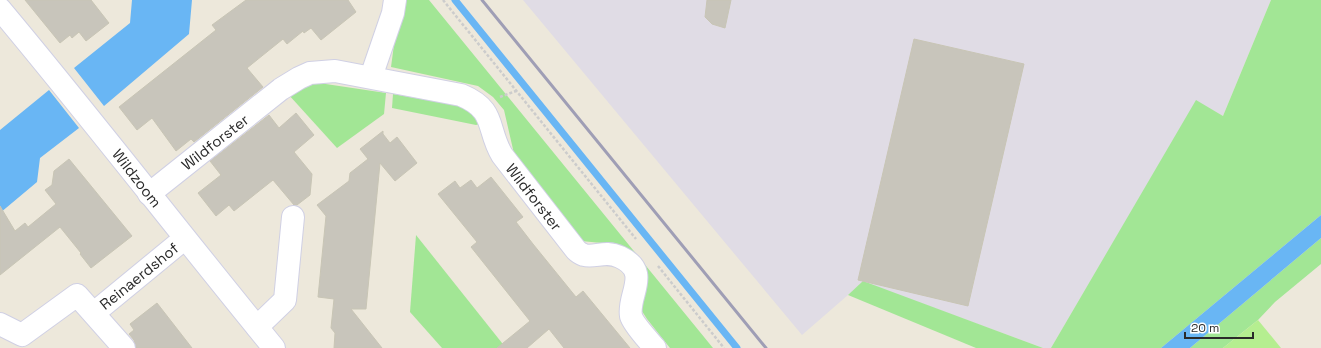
<svg xmlns="http://www.w3.org/2000/svg" width="1321" height="348" font-family="'Space Grotesk',sans-serif">
  <style>
    .industrial { fill: #e0dce5 }
    .green { fill: #a2e695 }
    .pitch { fill: #b5ee90 }
    .water { fill: #69b6f4 }
    .lines { fill: none; stroke-linecap: round; stroke-linejoin: round }
    .stream { stroke: #69b6f4; stroke-width: 7 }
    .building { fill: #c8c5bb; stroke: #c8c5b5 }
    .minor-casing { stroke: #d0d0e4; stroke-width: 24 }
    .path { stroke: #ccc; stroke-width: 2.5; stroke-dasharray: 3 2; stroke-linecap: butt }
    .minor { stroke: #fff; stroke-width: 22 }
    .rail { stroke: #9f9eb5; stroke-width: 3 }
    .labels { text-anchor: middle; dominant-baseline: central; stroke-width: 4; stroke-linejoin: round; paint-order: stroke }
    .street-label { font-size: 15px; fill: #2a2a2a; stroke: #fff }
  </style>
  <rect width="100%" height="100%" fill="#ede8db"/>
  <polygon class="industrial" points="523,0 1271,0 1223,116 1196,101 1051,348 1043,348 863,282 802,335"/>
  <g class="green">
    <polygon points="400,0 429,0 713,348 670,348 647,319 640,308 612,244 581,241 515,158 504,110 493,97 478,86 391,67"/>
    <polygon points="1271,0 1321,0 1321,215 1161,348 1051,348 1196,100 1223,116"/>
    <polygon points="319,83 386,93 384,114 337,148 288,94 308,85"/>
    <polygon points="393,94 462,106 472,110 480,124 476,125 392,108"/>
    <polygon points="416,235 506,348 442,348 410,312"/>
    <polygon points="1321,238 1321,264 1275,302 1258,320 1223,348 1190,348"/>
    <polygon points="863,281 1043,348 976,348 848,295"/>
  </g>
  <polygon class="pitch" points="1258,320 1281,348 1223,348"/>
  <g class="water">
    <polygon points="132,0 192,0 189,34 104,106 74,68 130,23"/>
    <polygon points="49,90 79,128 40,158 37,182 0,213 0,130"/>
    <polygon points="1321,215 1321,238 1190,348 1161,348"/>
  </g>
  <g class="lines">
    <polyline class="stream" points="455,0 737,348"/>
  </g>
  <g class="building">
    <polygon points="25,0 91,0 109,23 86,41 79,32 72,38 70,35 60,43"/>
    <polygon points="246,0 348,0 356,12 321,40 311,28 304,33 303,31 287,44 283,39 247,68 263,87 194,142 191,139 176,151 152,118 137,130 119,107 216,30 212,25"/>
    <polygon points="707,0 731,0 725,28 712,24 705,17"/>
    <polygon points="914,39 1024,64 968,306 858,280"/>
    <polygon points="296,113 314,135 294,152 312,174 310,195 297,205 294,205 273,180 234,211 229,205 216,216 198,193 221,175 210,161 269,115 279,128"/>
    <polygon points="383,131 383,134 390,143 397,137 417,163 395,181 380,163 366,309 351,309 382,348 334,348 335,333 331,328 334,299 318,297 326,216 317,205 349,181 350,173 368,159 360,149"/>
    <polygon points="69,159 132,236 91,268 80,254 81,253 60,227 0,275 0,206 15,231 25,223 28,227 56,204 45,190 52,185 54,171"/>
    <polygon points="491,177 523,217 516,222 533,244 576,297 583,291 630,348 564,348 549,329 527,348 497,348 530,321 471,247 477,242 438,194 455,181 460,188 471,180 477,188"/>
    <polygon points="157,303 192,348 136,348 134,340 129,334 134,330 130,324"/>
  </g>
  <g class="lines">
    <defs>
      <g id="minor">
        <path d="M0,9C93,120 182,236 274,348"/>
        <polyline points="371,77 393,13 395,0"/>
        <path d="M149,194L281,89L299,78L310,73L335,71L461,95C497,110 486,128 502,155L576,250C578,252 581,254 584,255C595,258 605,250 620,257C652,272 627,295 631,316C633,324 649,341 655,348"/>
        <polyline points="94,313 184,239"/>
        <polyline points="0,324 22,335 77,295 124,348"/>
        <polyline points="257,327 285,300 293,217"/>
      </g>
    </defs>
    <use href="#minor" class="minor-casing"/>
    <g class="path">
      <polyline points="443,0 636,239"/>
      <polyline points="500,97 516,91"/>
      <polyline points="658,266 724,348"/>
    </g>
    <use href="#minor" class="minor"/>
    <polyline class="rail" points="482,0 766,348"/>
  </g>
  <g class="labels">
    <g class="street-label">
      <text transform="translate(215 142) rotate(-38)">Wildforster</text>
      <text transform="translate(137 178) rotate(52)">Wildzoom</text>
      <text transform="translate(534 197) rotate(52)">Wildforster</text>
      <text transform="translate(139 276) rotate(-39)">Reinaerdshof</text>
    </g>
  </g>
  <path d="M1185 332v6h68v-6" fill="none" stroke="#2a2a2a" stroke-width="2"/>
  <text x="1191" y="332" font-size="12" fill="#2a2a2a" stroke="#ffffff" stroke-width="3" paint-order="stroke">20 m</text>
</svg>
